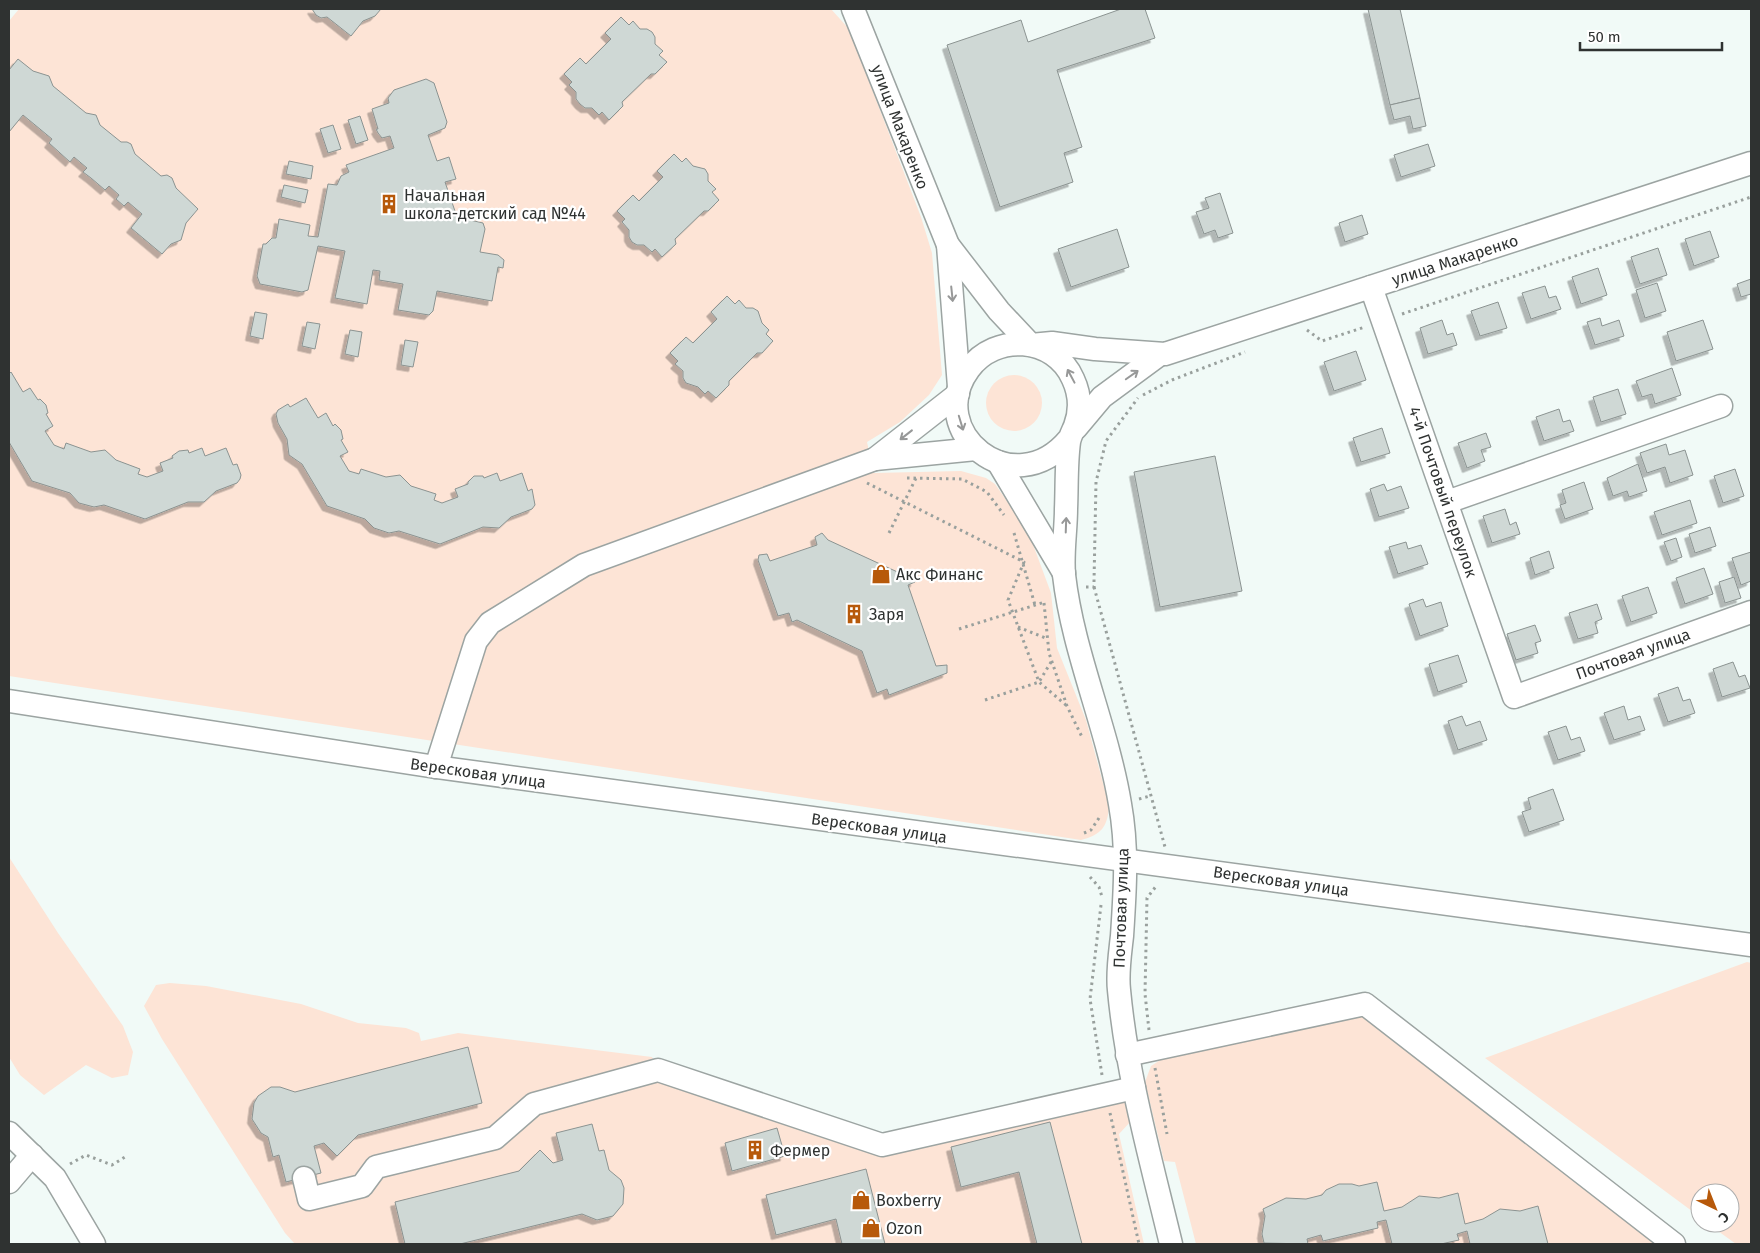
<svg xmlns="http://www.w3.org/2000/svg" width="1760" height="1253" font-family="'Fira Sans',sans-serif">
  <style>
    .green { fill: #fde4d6 }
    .building { fill: #cfd8d5; stroke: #8b9391; filter: url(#shadow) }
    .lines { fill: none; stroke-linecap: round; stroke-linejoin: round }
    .minor-casing { stroke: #9ca4a2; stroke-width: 25 }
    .path { stroke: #99a09d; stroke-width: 3; stroke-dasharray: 2.5 4; stroke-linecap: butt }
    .minor { stroke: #fff; stroke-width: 22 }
    .oneway { stroke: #979898 }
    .labels { text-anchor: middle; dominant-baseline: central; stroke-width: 4.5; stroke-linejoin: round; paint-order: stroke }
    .street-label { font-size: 16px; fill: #2f3231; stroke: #fff }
    .poi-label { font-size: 16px; fill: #2f3231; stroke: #fff; text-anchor: start }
  </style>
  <defs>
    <filter id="shadow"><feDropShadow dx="-4.5" dy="4.5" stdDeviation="0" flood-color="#0004"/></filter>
  </defs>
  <rect width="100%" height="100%" fill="#f1faf7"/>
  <g class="green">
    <path d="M19,9H831L849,29L921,217L932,253L942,375L929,395L900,422L867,442L874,473L961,471L986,478L995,484L1028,531L1051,593L1057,648L1086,720L1109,805C1108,827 1101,835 1081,840L9,676V21Z"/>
    <circle cx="1014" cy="403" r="28"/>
    <polygon points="9,857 58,933 123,1026 133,1052 128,1075 112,1078 86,1065 44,1095 20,1075 9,1057"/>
    <polygon points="1747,962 1751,963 1751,1244 1736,1244 1707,1223 1730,1223 1730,1193 1700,1193 1700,1217 1485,1058"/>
    <polygon points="170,983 206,986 301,1004 358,1023 406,1028 419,1033 421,1041 458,1033 652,1057 667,1085 882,1152 1120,1099 1126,1103 1132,1120 1119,1134 1144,1244 295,1244 285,1233 162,1039 144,1006 156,985"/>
    <polygon points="1361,1015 1657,1244 1196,1244 1175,1162 1164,1161 1145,1082 1151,1066 1162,1059"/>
  </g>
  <g class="building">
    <polygon points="312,9 381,9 375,16 363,21 351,36 327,17 321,18 316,15"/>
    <polygon points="1121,9 1145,9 1155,38 1057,70 1082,147 1064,153 1073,182 1000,207 947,45 1021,20 1028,42"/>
    <polygon points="1368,9 1400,9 1420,98 1390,105"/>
    <polygon points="621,17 629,25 633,21 640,29 647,29 652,32 655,37 655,44 663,51 659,55 667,62 655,74 651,74 622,102 623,106 609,120 602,112 599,115 592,108 585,108 580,104 576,99 576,92 569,85 572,82 564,74 580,58 586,64 611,39 605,33"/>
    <polygon points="18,59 33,71 49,76 53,86 86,113 96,115 100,125 121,142 127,142 131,144 135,154 161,176 167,175 172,178 176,188 198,209 186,223 181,240 171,244 162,254 131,228 142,214 128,202 124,206 116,199 119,195 109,186 105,190 91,178 83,172 87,168 74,157 70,162 49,143 52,139 23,115 9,132 9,70"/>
    <polygon points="426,79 434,83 447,122 445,128 428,135 437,161 449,157 456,179 445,182 457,217 483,223 485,229 480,252 498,255 504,260 503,268 498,267 492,301 437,291 433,311 429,315 398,310 403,284 379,280 380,271 373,270 367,304 335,298 345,251 318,246 308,290 302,292 260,284 257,276 263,244 266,244 272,238 276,238 279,219 310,225 308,236 318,237 328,184 337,185 341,176 349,172 346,165 394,148 390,136 382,138 378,133 376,129 378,129 372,109 389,103 388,98 394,90"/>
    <polygon points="1420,98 1426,126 1413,129 1410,116 1394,120 1390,105"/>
    <polygon points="360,116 368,140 356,144 348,120"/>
    <polygon points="333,125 341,149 328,153 320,129"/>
    <polygon points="1428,144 1435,166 1401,177 1394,155"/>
    <polygon points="674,154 682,162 686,158 693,166 705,169 708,174 708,181 716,189 712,192 719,200 708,211 704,211 675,239 676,244 662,257 655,249 652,252 644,245 637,245 632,242 629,237 629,230 622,222 625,219 617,211 633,195 639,201 663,177 657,171"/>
    <polygon points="289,161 313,166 311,179 286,174"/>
    <polygon points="284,185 308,190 305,203 281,197"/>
    <polygon points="1220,193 1233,233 1218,238 1215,230 1204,234 1196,212 1209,208 1205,198"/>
    <polygon points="1362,215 1368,234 1345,242 1339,223"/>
    <polygon points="1117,229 1129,267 1071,287 1058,249"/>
    <polygon points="1710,231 1719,257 1694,266 1685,239"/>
    <polygon points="1658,248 1667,275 1640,284 1631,257"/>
    <polygon points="1598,268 1607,295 1581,304 1572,277"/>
    <polygon points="1751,279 1751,294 1741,297 1737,284"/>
    <polygon points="1657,283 1666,311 1645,318 1636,290"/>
    <polygon points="1545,286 1549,298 1556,296 1561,309 1531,319 1522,293"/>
    <polygon points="727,296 735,304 739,300 746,308 753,308 758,311 762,323 769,330 766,334 773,341 762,353 757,353 729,381 729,385 716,398 708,391 705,394 698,387 686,383 683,378 683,371 675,364 678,361 670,353 686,337 693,343 717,319 711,312"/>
    <polygon points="1498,302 1507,328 1480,336 1471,311"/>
    <polygon points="255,312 267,314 263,339 250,336"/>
    <polygon points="1600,318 1602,326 1619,320 1624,336 1595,345 1587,322"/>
    <polygon points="1442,320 1447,335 1453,333 1457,345 1428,354 1420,328"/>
    <polygon points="1703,320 1713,349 1676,361 1667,332"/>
    <polygon points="307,322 320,324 315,349 302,346"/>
    <polygon points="350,330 362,332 358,357 345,354"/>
    <polygon points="405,340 418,342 413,367 401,365"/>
    <polygon points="1356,351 1366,380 1334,391 1324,362"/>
    <polygon points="1672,368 1681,395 1655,404 1652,394 1642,397 1636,381"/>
    <polygon points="11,372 23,392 30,388 38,400 40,399 46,405 48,413 46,414 53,426 45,431 54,445 64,449 66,443 91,452 105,450 116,460 140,469 138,474 147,477 163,471 160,463 173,458 172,456 179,451 188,450 189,453 202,448 205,456 226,448 233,465 237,464 241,475 240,479 237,483 216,491 204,502 188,502 145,519 104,505 94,507 79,503 70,493 32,481 9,442 9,374"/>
    <polygon points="1618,389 1626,414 1601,422 1593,397"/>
    <polygon points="306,398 318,418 326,413 333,426 335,424 341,430 343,439 341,440 348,452 340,456 349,471 359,474 361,469 386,477 400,475 411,486 436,494 434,500 442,503 458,497 455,489 468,484 468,482 474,476 483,476 484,478 497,473 500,481 522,473 528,491 532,489 535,505 532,509 511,517 499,528 483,527 440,544 399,531 389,533 374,528 365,519 327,506 302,464 289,455 287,439 278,423 276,414 278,410 288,404 290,407"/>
    <polygon points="1559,409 1563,422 1570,420 1574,431 1544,441 1536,417"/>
    <polygon points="1382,428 1390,453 1361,462 1353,438"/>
    <polygon points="1486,433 1491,447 1481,450 1485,461 1467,468 1458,443"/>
    <polygon points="1666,444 1669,455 1685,450 1693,475 1670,483 1665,467 1647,473 1640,453"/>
    <polygon points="1215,456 1242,591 1160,607 1134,472"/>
    <polygon points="1638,464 1647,491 1629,497 1627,491 1613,496 1607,478"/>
    <polygon points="1735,469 1744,496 1723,503 1714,476"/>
    <polygon points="1584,482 1593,509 1565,519 1560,505 1566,503 1562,490"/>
    <polygon points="1384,484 1387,491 1401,486 1409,508 1379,517 1370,489"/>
    <polygon points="1690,500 1697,523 1662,535 1654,512"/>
    <polygon points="1505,509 1510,525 1516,522 1520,534 1492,543 1483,516"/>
    <polygon points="1710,527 1716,546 1695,553 1689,534"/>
    <polygon points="822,533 828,540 904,575 914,574 915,582 908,585 936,666 947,665 947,673 889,695 887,689 877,693 862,651 797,620 792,622 789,613 778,616 758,560 759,555 767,554 770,561 817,545 815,537"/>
    <polygon points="1676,538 1682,557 1671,561 1664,542"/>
    <polygon points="1406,542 1408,549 1421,545 1428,564 1398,574 1389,547"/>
    <polygon points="1549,551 1554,568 1535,575 1530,558"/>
    <polygon points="1751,552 1751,581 1741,585 1732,558"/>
    <polygon points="1704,568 1713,594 1685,604 1676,578"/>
    <polygon points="1734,577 1741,598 1725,603 1719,582"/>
    <polygon points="1648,587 1657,613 1631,622 1622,596"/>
    <polygon points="1423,599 1426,607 1441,602 1448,626 1420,636 1409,604"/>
    <polygon points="1597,604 1602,619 1595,622 1598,633 1578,639 1569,613"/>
    <polygon points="1535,625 1541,641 1535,643 1538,653 1516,660 1507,634"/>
    <polygon points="1458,655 1467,682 1438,692 1429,664"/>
    <polygon points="1733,662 1739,677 1745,675 1750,688 1722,697 1713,669"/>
    <polygon points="1678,687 1683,701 1690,699 1695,713 1668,722 1658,694"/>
    <polygon points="1624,706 1628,720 1640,716 1645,730 1614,740 1604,713"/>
    <polygon points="1462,716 1466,726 1480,721 1487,740 1458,750 1448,721"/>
    <polygon points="1566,726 1571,740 1580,737 1585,751 1558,760 1548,732"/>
    <polygon points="1553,789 1564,820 1529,832 1522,812 1531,809 1528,798"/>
    <polygon points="468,1047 482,1103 358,1135 337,1156 324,1143 314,1146 321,1173 286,1182 279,1155 273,1157 268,1137 261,1133 252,1119 254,1103 258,1096 271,1087 280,1087 295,1092"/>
    <polygon points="1050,1122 1082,1244 1037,1244 1019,1172 961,1187 951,1147"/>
    <polygon points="592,1124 599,1151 604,1150 609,1170 621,1180 624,1188 623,1204 613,1216 597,1220 582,1214 460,1244 405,1244 395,1202 519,1171 540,1150 553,1163 563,1160 556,1133"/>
    <polygon points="777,1128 785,1156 732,1171 725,1143"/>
    <polygon points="866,1169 885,1244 842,1244 836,1219 776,1235 766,1195"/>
    <polygon points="1377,1182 1384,1211 1402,1207 1419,1196 1439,1198 1458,1193 1465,1224 1483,1219 1500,1209 1520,1211 1538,1206 1548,1244 1470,1244 1467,1231 1457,1234 1459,1240 1441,1244 1392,1244 1386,1220 1377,1222 1378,1228 1323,1241 1321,1235 1307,1239 1308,1244 1264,1243 1262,1234 1265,1216 1263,1209 1286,1198 1306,1199 1322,1195 1326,1190 1339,1184 1352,1184 1359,1186"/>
  </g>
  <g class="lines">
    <defs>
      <g id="minor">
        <polyline points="853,9 948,245 999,311 1031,345 1052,343 1095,349 1165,354 1751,163"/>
        <polyline points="948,245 959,387"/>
        <polyline points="1371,287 1514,697 1751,612"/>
        <polyline points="1076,428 1102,397 1159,355"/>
        <path d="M1069,439C1013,506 923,431 969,369C995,333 1054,336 1073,379C1080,394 1081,410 1075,426C1073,431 1070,436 1069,442C1066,464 1067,487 1066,509C1066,530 1062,554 1064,575C1073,653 1107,726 1120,804C1128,848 1125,891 1122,936C1120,954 1117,973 1119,990C1127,1076 1151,1160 1171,1244"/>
        <polyline points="875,459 976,449"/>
        <polyline points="998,462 1064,573"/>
        <polyline points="1447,502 1721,406"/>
        <polyline points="9,701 436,767 1751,945"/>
        <polyline points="436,767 476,641 490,623 584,565 875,459 958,394"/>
        <polyline points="1127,1055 1365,1004 1674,1244"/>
        <polyline points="9,1133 55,1178 94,1244"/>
        <polyline points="304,1178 309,1199 362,1186 376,1167 495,1138 534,1104 658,1070 882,1145 1134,1088"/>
        <polyline points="9,1182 32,1155"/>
      </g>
    </defs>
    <use href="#minor" class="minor-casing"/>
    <g class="path">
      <polyline points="1402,314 1751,197"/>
      <polyline points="1307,330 1322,341 1365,327"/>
      <polyline points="1143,395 1172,380 1245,352"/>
      <polyline points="907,478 962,479 987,492 1004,515"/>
      <polyline points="867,483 1024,562 1008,600 1039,682 1067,706"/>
      <polyline points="889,533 916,478"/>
      <polyline points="1014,533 1035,605"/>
      <polyline points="1086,587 1094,587 1094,582 1096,482 1106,441 1138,398"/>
      <polyline points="1094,587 1165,847"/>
      <polyline points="1044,603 1049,653 1067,706 1082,737"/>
      <polyline points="1018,627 1048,639"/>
      <polyline points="959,629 1045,602"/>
      <polyline points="985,700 1039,682 1051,662"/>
      <polyline points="1139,799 1150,796"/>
      <polyline points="1084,833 1091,830 1101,815"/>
      <polyline points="1090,877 1099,887 1102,897"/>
      <polyline points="1101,905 1090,999 1102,1075"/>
      <polyline points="1149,1030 1145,994 1147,898 1157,885"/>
      <polyline points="1155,1068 1167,1134"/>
      <polyline points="1110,1113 1139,1244"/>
      <polyline points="70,1164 86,1155 112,1165 125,1157"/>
    </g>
    <use href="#minor" class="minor"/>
  </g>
  <defs><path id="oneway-shaft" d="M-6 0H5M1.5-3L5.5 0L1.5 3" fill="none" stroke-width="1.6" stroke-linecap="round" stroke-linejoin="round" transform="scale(1.25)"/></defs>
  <g class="oneway">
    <use href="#oneway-shaft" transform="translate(952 294) rotate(84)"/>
    <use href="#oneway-shaft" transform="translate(1132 375) rotate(-35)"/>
    <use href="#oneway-shaft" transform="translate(1071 376) rotate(-118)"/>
    <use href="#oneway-shaft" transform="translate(961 423) rotate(73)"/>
    <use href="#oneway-shaft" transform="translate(906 435) rotate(142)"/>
    <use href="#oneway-shaft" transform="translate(1066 525) rotate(-88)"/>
  </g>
  <defs>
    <symbol id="building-bare" viewBox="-9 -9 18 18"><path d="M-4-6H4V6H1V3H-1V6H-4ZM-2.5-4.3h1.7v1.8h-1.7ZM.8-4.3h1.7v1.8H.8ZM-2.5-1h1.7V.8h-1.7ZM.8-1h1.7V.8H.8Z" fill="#b7590a" stroke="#fff" stroke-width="2.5" paint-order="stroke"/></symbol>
    <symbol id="shop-bare" viewBox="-9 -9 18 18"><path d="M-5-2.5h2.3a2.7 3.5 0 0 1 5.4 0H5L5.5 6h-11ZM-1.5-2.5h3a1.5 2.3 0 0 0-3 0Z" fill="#b7590a" stroke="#fff" stroke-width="2.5" paint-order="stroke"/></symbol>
  </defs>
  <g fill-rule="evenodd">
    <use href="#building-bare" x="375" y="190" width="28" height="28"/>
    <use href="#shop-bare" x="867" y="560" width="28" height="28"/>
    <use href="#building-bare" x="840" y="600" width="28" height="28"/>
    <use href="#building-bare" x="741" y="1136" width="28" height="28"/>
    <use href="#shop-bare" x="847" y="1186" width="28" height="28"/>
    <use href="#shop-bare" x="857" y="1214" width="28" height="28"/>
  </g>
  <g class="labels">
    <g class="street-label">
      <text transform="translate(900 127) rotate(69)">улица Макаренко</text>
      <text transform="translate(1455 260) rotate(-18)">улица Макаренко</text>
      <text transform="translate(1443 492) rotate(71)">4-й Почтовый переулок</text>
      <text transform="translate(1633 654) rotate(-20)">Почтовая улица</text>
      <text transform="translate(478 773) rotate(8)">Вересковая улица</text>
      <text transform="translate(879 828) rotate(8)">Вересковая улица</text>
      <text transform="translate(1281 881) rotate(8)">Вересковая улица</text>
      <text transform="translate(1121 908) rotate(-88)">Почтовая улица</text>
    </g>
    <g class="poi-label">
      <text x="404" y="195">Начальная<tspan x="404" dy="18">школа-детский сад №44</tspan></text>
      <text x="896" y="574">Акс Финанс</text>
      <text x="869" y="614">Заря</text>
      <text x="770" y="1150">Фермер</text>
      <text x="876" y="1200">Boxberry</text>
      <text x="886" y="1228">Ozon</text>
    </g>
  </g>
  <rect width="1760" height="1253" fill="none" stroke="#2f3231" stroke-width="20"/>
  <g transform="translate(1715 1208) rotate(137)"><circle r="24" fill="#ffffff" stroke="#acadad"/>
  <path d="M0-4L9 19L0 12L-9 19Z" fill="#b7590a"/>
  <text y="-8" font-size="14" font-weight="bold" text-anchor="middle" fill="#2f3231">С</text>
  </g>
  <path d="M1580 42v8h142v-8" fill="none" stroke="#2f3231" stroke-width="2.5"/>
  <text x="1588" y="42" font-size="15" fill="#2f3231" stroke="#ffffff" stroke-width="4" paint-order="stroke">50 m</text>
</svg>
